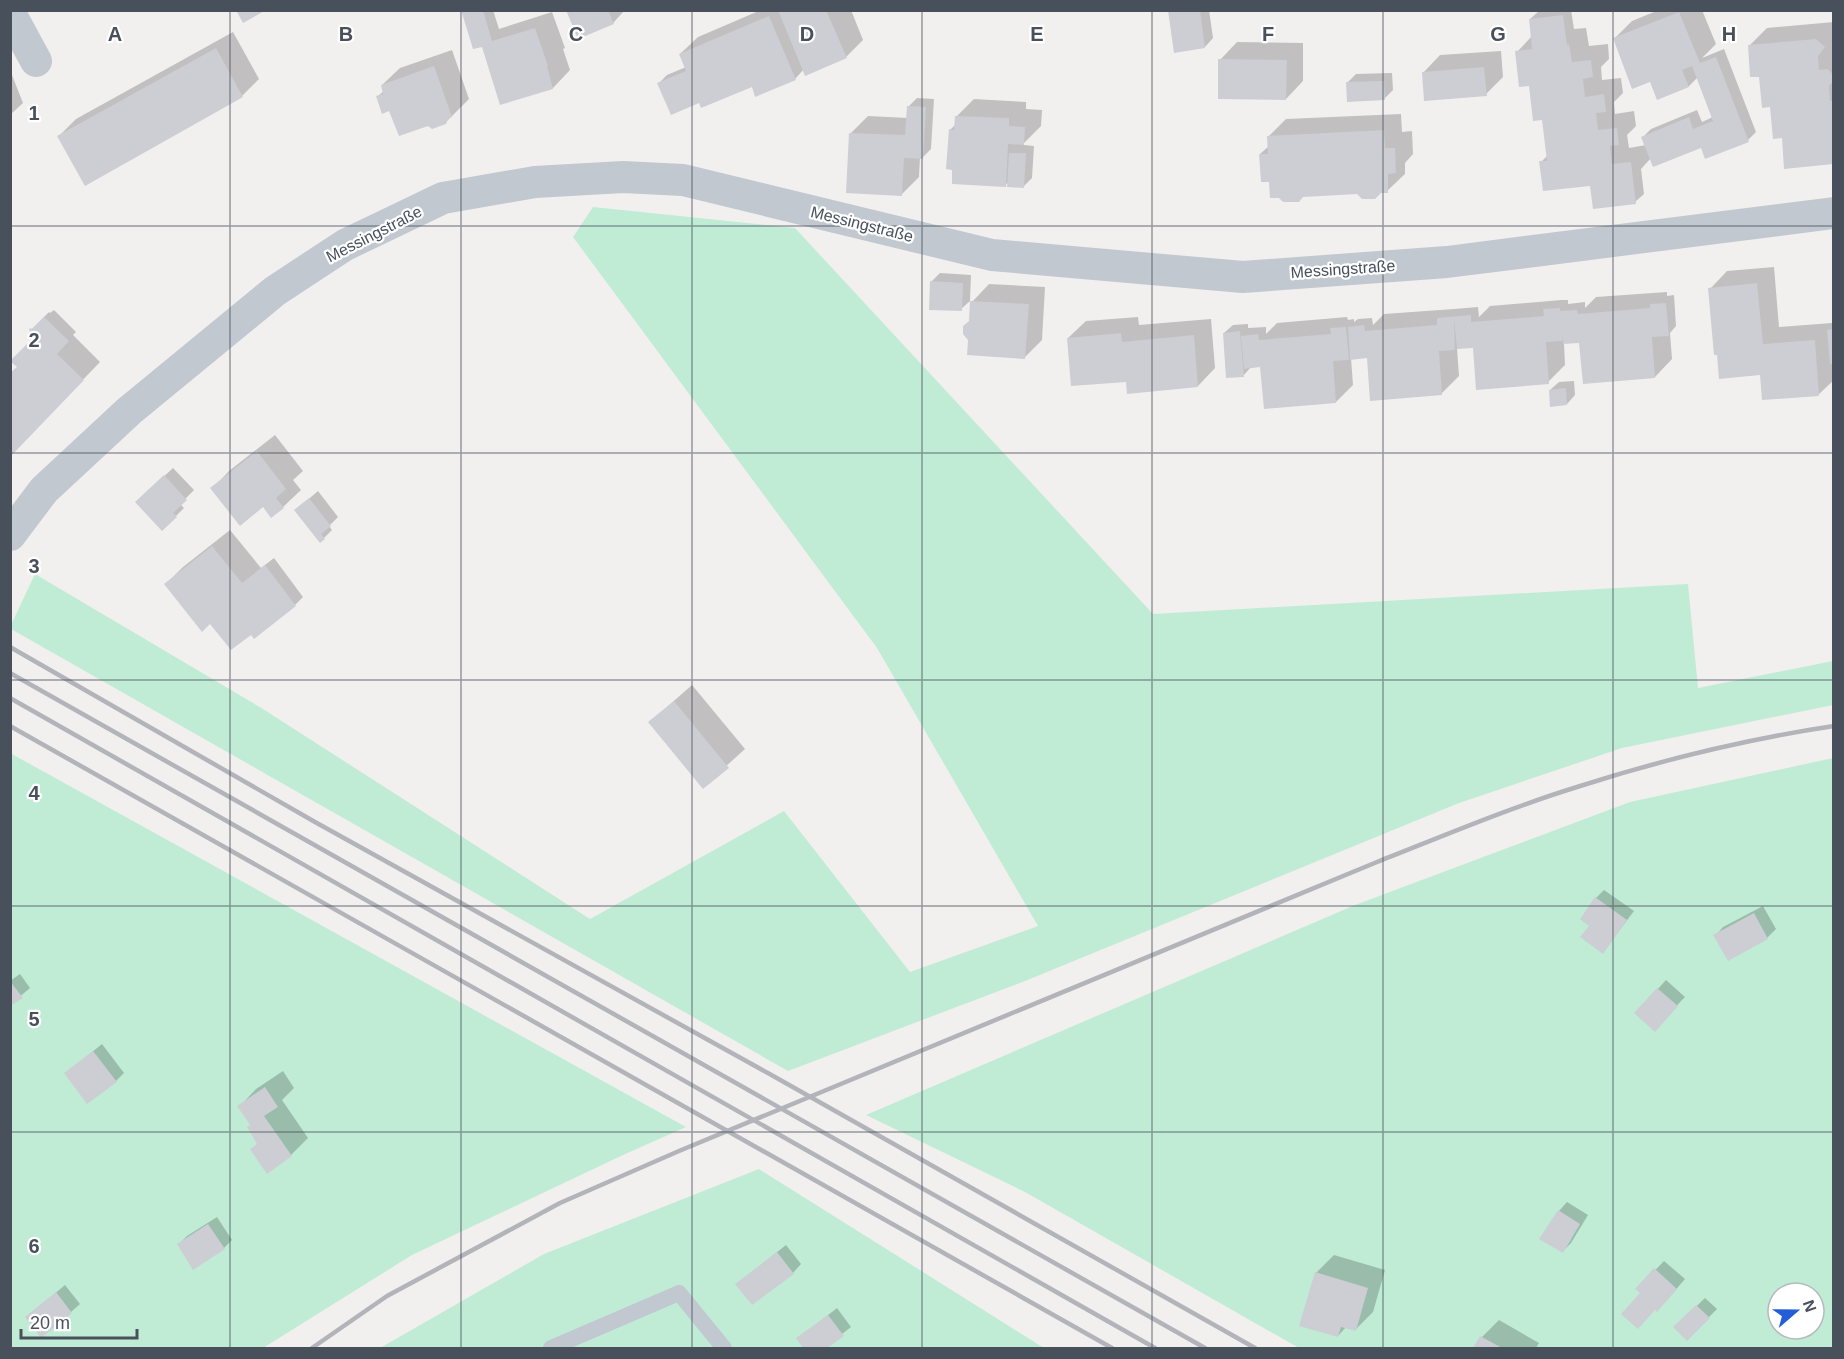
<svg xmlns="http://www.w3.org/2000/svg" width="1844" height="1359" font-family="Arial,sans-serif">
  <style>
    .green { fill: #c0ecd6; fill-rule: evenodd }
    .shadow { fill: #0003 }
    .building { fill: #ccced3 }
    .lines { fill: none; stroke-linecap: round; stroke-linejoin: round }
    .service { stroke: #c1c8d0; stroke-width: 16 }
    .minor { stroke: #c1c8d0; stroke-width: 32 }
    .rail { stroke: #b2b4b9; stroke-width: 4.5 }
    .grid { fill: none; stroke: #48505c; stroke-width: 1.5; stroke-opacity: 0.55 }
    .labels { text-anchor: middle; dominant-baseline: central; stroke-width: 4.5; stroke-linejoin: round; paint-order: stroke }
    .street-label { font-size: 16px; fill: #48505c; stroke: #fff }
    .grid-label { font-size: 20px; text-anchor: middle; font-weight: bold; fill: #48505c; stroke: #fff; stroke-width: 4.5; stroke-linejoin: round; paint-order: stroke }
  </style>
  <rect width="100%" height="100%" fill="#f2efef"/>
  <g class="green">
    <polygon points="593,207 795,228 1153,614 1688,584 1698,688 1833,661 1833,705 1622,748 1459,803 1025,981 788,1071 11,629 11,625 35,574 263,709 590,919 784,811 910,972 1038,926 877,648 573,237"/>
    <polygon points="10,753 686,1127 623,1155 412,1255 263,1348 11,1348"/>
    <path d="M1833,758V1348H1299L1025,1192L866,1115L1355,905L1630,802ZM1778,1293H1814V1329H1778Z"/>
    <polygon points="759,1169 1044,1348 380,1348 544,1254"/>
  </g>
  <g class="shadow">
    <polygon points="463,10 493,10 499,29 552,12 565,48 563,49 570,70 553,88 483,43"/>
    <polygon points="567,10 625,10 613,23"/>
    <polygon points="761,10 851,10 863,40 846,57 804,69 795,79 753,85 700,101 659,83 667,75 686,67 680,54 698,37"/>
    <polygon points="1169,10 1209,10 1213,38 1205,47"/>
    <polygon points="1571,10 1574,29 1586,28 1589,46 1608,44 1609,59 1601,67 1602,80 1621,78 1623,93 1614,102 1615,114 1634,111 1636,126 1627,135 1629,148 1646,145 1643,137 1651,129 1697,110 1702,122 1713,117 1698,77 1689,86 1658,98 1651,81 1614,39 1632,21 1659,10 1702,10 1716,44 1702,58 1724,49 1756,132 1748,140 1702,146 1651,158 1641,169 1644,194 1635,202 1592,186 1541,162 1548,155 1544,118 1517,52 1532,36 1530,19 1539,11"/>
    <polygon points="1834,22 1834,162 1786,167 1783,136 1749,46 1767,28"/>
    <polygon points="233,32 259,79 242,96 59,136 76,119"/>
    <polygon points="1237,42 1303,43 1303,81 1286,99 1220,60"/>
    <polygon points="452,50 469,99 445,123 378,96 384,91 382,85 400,68"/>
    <polygon points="1501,51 1503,77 1486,94 1423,73 1440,55"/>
    <polygon points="10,70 23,103 10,115"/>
    <polygon points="1392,73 1393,90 1384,99 1347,83 1356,74"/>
    <polygon points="917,98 934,99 931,149 923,157 920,157 919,177 901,195 851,133 868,116 908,118 908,107"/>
    <polygon points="974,99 1026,102 1026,109 1042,110 1041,126 1024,143 1024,145 1034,146 1032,178 1024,186 1009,182 1005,185 950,130 956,124 957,116"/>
    <polygon points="1401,114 1402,132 1412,131 1413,154 1405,163 1405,174 1387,191 1357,193 1271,178 1260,154 1269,146 1268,137 1286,119"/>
    <polygon points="1774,267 1779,327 1832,323 1832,327 1834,326 1834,380 1819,394 1762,373 1710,289 1727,271"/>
    <polygon points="940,273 971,275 970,301 961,309 931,282"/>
    <polygon points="989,284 1045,287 1042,340 1025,357 969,340 972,302"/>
    <polygon points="1667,292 1667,296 1674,295 1676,326 1670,333 1672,359 1655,377 1581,339 1564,343 1565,365 1548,382 1474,346 1457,348 1459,376 1441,394 1368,355 1351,358 1353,385 1336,402 1262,364 1251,367 1243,376 1224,333 1233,325 1248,324 1248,328 1266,327 1266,334 1277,323 1347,317 1348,320 1354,319 1354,322 1358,319 1372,318 1373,325 1384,314 1454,309 1478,307 1479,317 1490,306 1561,300 1568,300 1568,304 1585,302 1585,308 1596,297"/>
    <polygon points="54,310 76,332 73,335 100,362 28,437 19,367 37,336 31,330 49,312 50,313"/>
    <polygon points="1138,317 1139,325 1211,319 1215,368 1198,386 1127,380 1068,338 1086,321"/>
    <polygon points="1574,381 1575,395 1567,404 1550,390 1559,382"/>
    <polygon points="275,435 303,471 293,480 301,490 283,507 271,516 263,505 212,489 229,471"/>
    <polygon points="173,468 194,490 180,504 184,508 176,516 145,494"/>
    <polygon points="318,491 338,517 329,526 332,530 324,538 296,510"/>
    <polygon points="230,530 261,568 274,558 303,597 295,605 253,635 166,584 183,567"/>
    <polygon points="692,685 745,749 703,787 650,722"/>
    <polygon points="1604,890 1634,911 1603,952 1591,925 1596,898"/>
    <polygon points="1763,906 1776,929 1767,938 1728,959 1715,936 1723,927"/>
    <polygon points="20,974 30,988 10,1005 10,981"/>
    <polygon points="1666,980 1685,997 1682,1000 1661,1023 1636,1013"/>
    <polygon points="102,1044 124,1073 116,1081 66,1073"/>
    <polygon points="283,1071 294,1088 282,1100 308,1138 291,1155 258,1143 252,1125 239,1107 256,1089"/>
    <polygon points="1567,1202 1588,1215 1571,1243 1562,1252 1559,1211"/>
    <polygon points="217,1217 232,1240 224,1248 179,1244 187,1236"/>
    <polygon points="786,1245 801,1264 793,1273 737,1284"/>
    <polygon points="1334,1255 1385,1270 1373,1312 1355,1330 1346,1327 1338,1336 1316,1273"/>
    <polygon points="1664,1261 1685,1279 1665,1302 1642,1293 1637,1289"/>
    <polygon points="65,1285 80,1304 71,1312 27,1317"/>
    <polygon points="1705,1298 1717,1309 1687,1339 1675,1327"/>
    <polygon points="837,1308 851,1327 824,1348 805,1348 798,1339"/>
    <polygon points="1499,1320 1539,1343 1536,1348 1475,1348 1482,1337"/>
  </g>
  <g class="building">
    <polygon points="236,10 266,10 243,23"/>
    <polygon points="461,10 483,10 492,41 535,28 548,66 547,66 553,89 500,105 482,47 473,49"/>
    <polygon points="566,10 608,10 614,24 578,39"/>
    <polygon points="778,10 826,10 847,58 805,76"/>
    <polygon points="1168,10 1200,10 1205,48 1174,53"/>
    <polygon points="1679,12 1700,63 1716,57 1749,142 1705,159 1701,148 1653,167 1641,137 1689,117 1693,129 1713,121 1692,66 1682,70 1689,87 1657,100 1650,82 1632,89 1613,38"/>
    <polygon points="1563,15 1567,45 1569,44 1572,62 1591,60 1593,77 1583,79 1585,97 1604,94 1606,112 1596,113 1598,130 1617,128 1619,145 1610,146 1612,164 1631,162 1636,204 1593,209 1590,186 1543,191 1539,161 1547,161 1542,120 1533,121 1529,86 1519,87 1515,51 1532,49 1529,19"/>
    <polygon points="769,16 796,80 755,97 752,87 701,108 699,103 671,115 657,83 686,71 679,54"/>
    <polygon points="1816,39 1825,47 1818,56 1819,70 1827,69 1833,74 1833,81 1829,86 1830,101 1833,100 1833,164 1784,169 1782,138 1773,139 1770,107 1762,108 1759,77 1750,77 1748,45"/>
    <polygon points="216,48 243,97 85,186 57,136"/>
    <polygon points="1218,59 1287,60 1286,100 1218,99"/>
    <polygon points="434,66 452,117 448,119 446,124 432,129 428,126 399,136 389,111 382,114 376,96 383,94 381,85"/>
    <polygon points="1484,67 1487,96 1424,101 1422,72"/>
    <polygon points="1384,81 1385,100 1347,102 1346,82"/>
    <polygon points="907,106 926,107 923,159 904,158 902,196 846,193 849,133 905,135"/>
    <polygon points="955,116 1009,118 1009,126 1025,127 1024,145 1008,144 1006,187 952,184 952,170 946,169 949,129 954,130"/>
    <polygon points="1384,130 1385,148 1395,148 1396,173 1388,174 1388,193 1381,193 1375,199 1362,199 1357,194 1303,197 1299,202 1283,202 1279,198 1270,198 1269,182 1261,182 1259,154 1268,154 1267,136"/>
    <polygon points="1009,153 1026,153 1024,188 1007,187"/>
    <polygon points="930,281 963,283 962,311 929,310"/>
    <polygon points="1757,283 1763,344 1815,340 1819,396 1762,400 1760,375 1719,379 1717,355 1714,355 1708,288"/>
    <polygon points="970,301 1029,304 1025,359 967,355 968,340 963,334 963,326 969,321"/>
    <polygon points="1666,303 1669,336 1652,337 1655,378 1583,384 1579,343 1563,344 1562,334 1562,341 1546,342 1549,384 1476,390 1473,348 1457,349 1454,319 1455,350 1439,351 1442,395 1370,401 1367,358 1350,360 1348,327 1364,325 1365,331 1437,325 1437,318 1471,315 1471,322 1544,316 1543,309 1560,308 1560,311 1577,310 1578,314 1650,308 1650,304"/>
    <polygon points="44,317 69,341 57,354 84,380 10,457 10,373 17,367 10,361 10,357 12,359 35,336 29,330 30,328 32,329"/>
    <polygon points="1346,327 1349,360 1333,361 1336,403 1264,409 1260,367 1244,369 1241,336 1258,334 1259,340 1331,334 1330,328"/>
    <polygon points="1833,329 1833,364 1830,364 1827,330"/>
    <polygon points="1240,331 1244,377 1226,378 1223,333"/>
    <polygon points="1121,333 1122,342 1194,335 1198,387 1127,394 1126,382 1071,386 1067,338"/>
    <polygon points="1566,388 1567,405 1550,407 1549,390"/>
    <polygon points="257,451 286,489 276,498 284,508 271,518 263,507 240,526 210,488"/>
    <polygon points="164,475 187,500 173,513 177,517 162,531 135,502"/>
    <polygon points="309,498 331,526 321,534 325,539 320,543 294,510"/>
    <polygon points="212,546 242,583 265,565 296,606 254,639 251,635 231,650 210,624 202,632 164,584"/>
    <polygon points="674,701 729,768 703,789 648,722"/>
    <polygon points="1595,897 1627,920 1603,954 1580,937 1589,926 1580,919"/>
    <polygon points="1754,913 1768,939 1728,961 1713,935"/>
    <polygon points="10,981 23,998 10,1006"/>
    <polygon points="1657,988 1678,1006 1655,1032 1634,1013"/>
    <polygon points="93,1051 117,1082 87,1104 64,1073"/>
    <polygon points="265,1087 278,1107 264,1116 292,1156 267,1174 250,1149 257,1144 247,1127 250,1125 237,1106"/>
    <polygon points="1558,1210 1580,1224 1563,1253 1539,1239"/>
    <polygon points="208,1224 225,1249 193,1270 177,1244"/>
    <polygon points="777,1252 794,1274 752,1305 735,1284"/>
    <polygon points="1654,1268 1677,1289 1657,1312 1655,1310 1638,1329 1621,1314 1640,1293 1635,1289"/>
    <polygon points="1315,1272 1368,1288 1356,1331 1341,1327 1338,1337 1299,1326"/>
    <polygon points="56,1292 72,1313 41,1338 25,1317"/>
    <polygon points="1696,1305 1710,1318 1687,1341 1673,1327"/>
    <polygon points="828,1315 844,1336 827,1348 803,1348 796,1338"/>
    <polygon points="1480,1336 1502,1348 1473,1348"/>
  </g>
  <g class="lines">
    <polyline class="service" points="551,1348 679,1293 724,1348"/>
    <g class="minor">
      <polyline points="10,13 36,61"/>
      <polyline points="10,535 44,490 129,411 275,291 345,245 443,198 535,182 623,177 683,180 992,255 1243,277 1447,262 1834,213"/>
    </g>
    <g class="rail">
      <polyline points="10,647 315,822 775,1077 1255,1348"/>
      <polyline points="10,673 1205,1348"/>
      <polyline points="10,698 1155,1348"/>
      <polyline points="10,726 1112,1348"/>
      <path d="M312,1348L387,1296L560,1203L679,1151L1377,862C1443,836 1509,808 1577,787C1661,760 1747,739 1834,726"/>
    </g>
  </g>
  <path class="grid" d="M230,10V1348M461,10V1348M692,10V1348M922,10V1348M1152,10V1348M1383,10V1348M1613,10V1348M10,226H1834M10,453H1834M10,680H1834M10,906H1834M10,1132H1834"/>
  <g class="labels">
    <g class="street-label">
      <text transform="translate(862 224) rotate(14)">Messingstraße</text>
      <text transform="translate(374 234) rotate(-27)">Messingstraße</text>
      <text transform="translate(1343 269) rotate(-4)">Messingstraße</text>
    </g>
  </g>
  <g class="grid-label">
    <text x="115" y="41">A</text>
    <text x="346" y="41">B</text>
    <text x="576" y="41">C</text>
    <text x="807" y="41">D</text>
    <text x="1037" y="41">E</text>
    <text x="1268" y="41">F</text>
    <text x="1498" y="41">G</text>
    <text x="1729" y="41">H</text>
    <text x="34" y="120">1</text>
    <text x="34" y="347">2</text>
    <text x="34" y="573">3</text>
    <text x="34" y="800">4</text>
    <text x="34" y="1026">5</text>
    <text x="34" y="1253">6</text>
  </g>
  <rect width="1844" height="1359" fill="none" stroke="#48505c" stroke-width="24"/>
  <g transform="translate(1796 1311) rotate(70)"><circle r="28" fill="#ffffff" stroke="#b6b9be" stroke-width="1.5"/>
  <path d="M0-4.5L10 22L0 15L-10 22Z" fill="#245ed7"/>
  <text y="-9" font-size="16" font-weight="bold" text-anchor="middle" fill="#48505c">N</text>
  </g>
  <path d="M21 1329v9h116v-9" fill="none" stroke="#48505c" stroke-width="3"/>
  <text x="30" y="1329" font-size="18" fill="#48505c" stroke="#ffffff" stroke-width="4.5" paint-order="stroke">20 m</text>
</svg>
